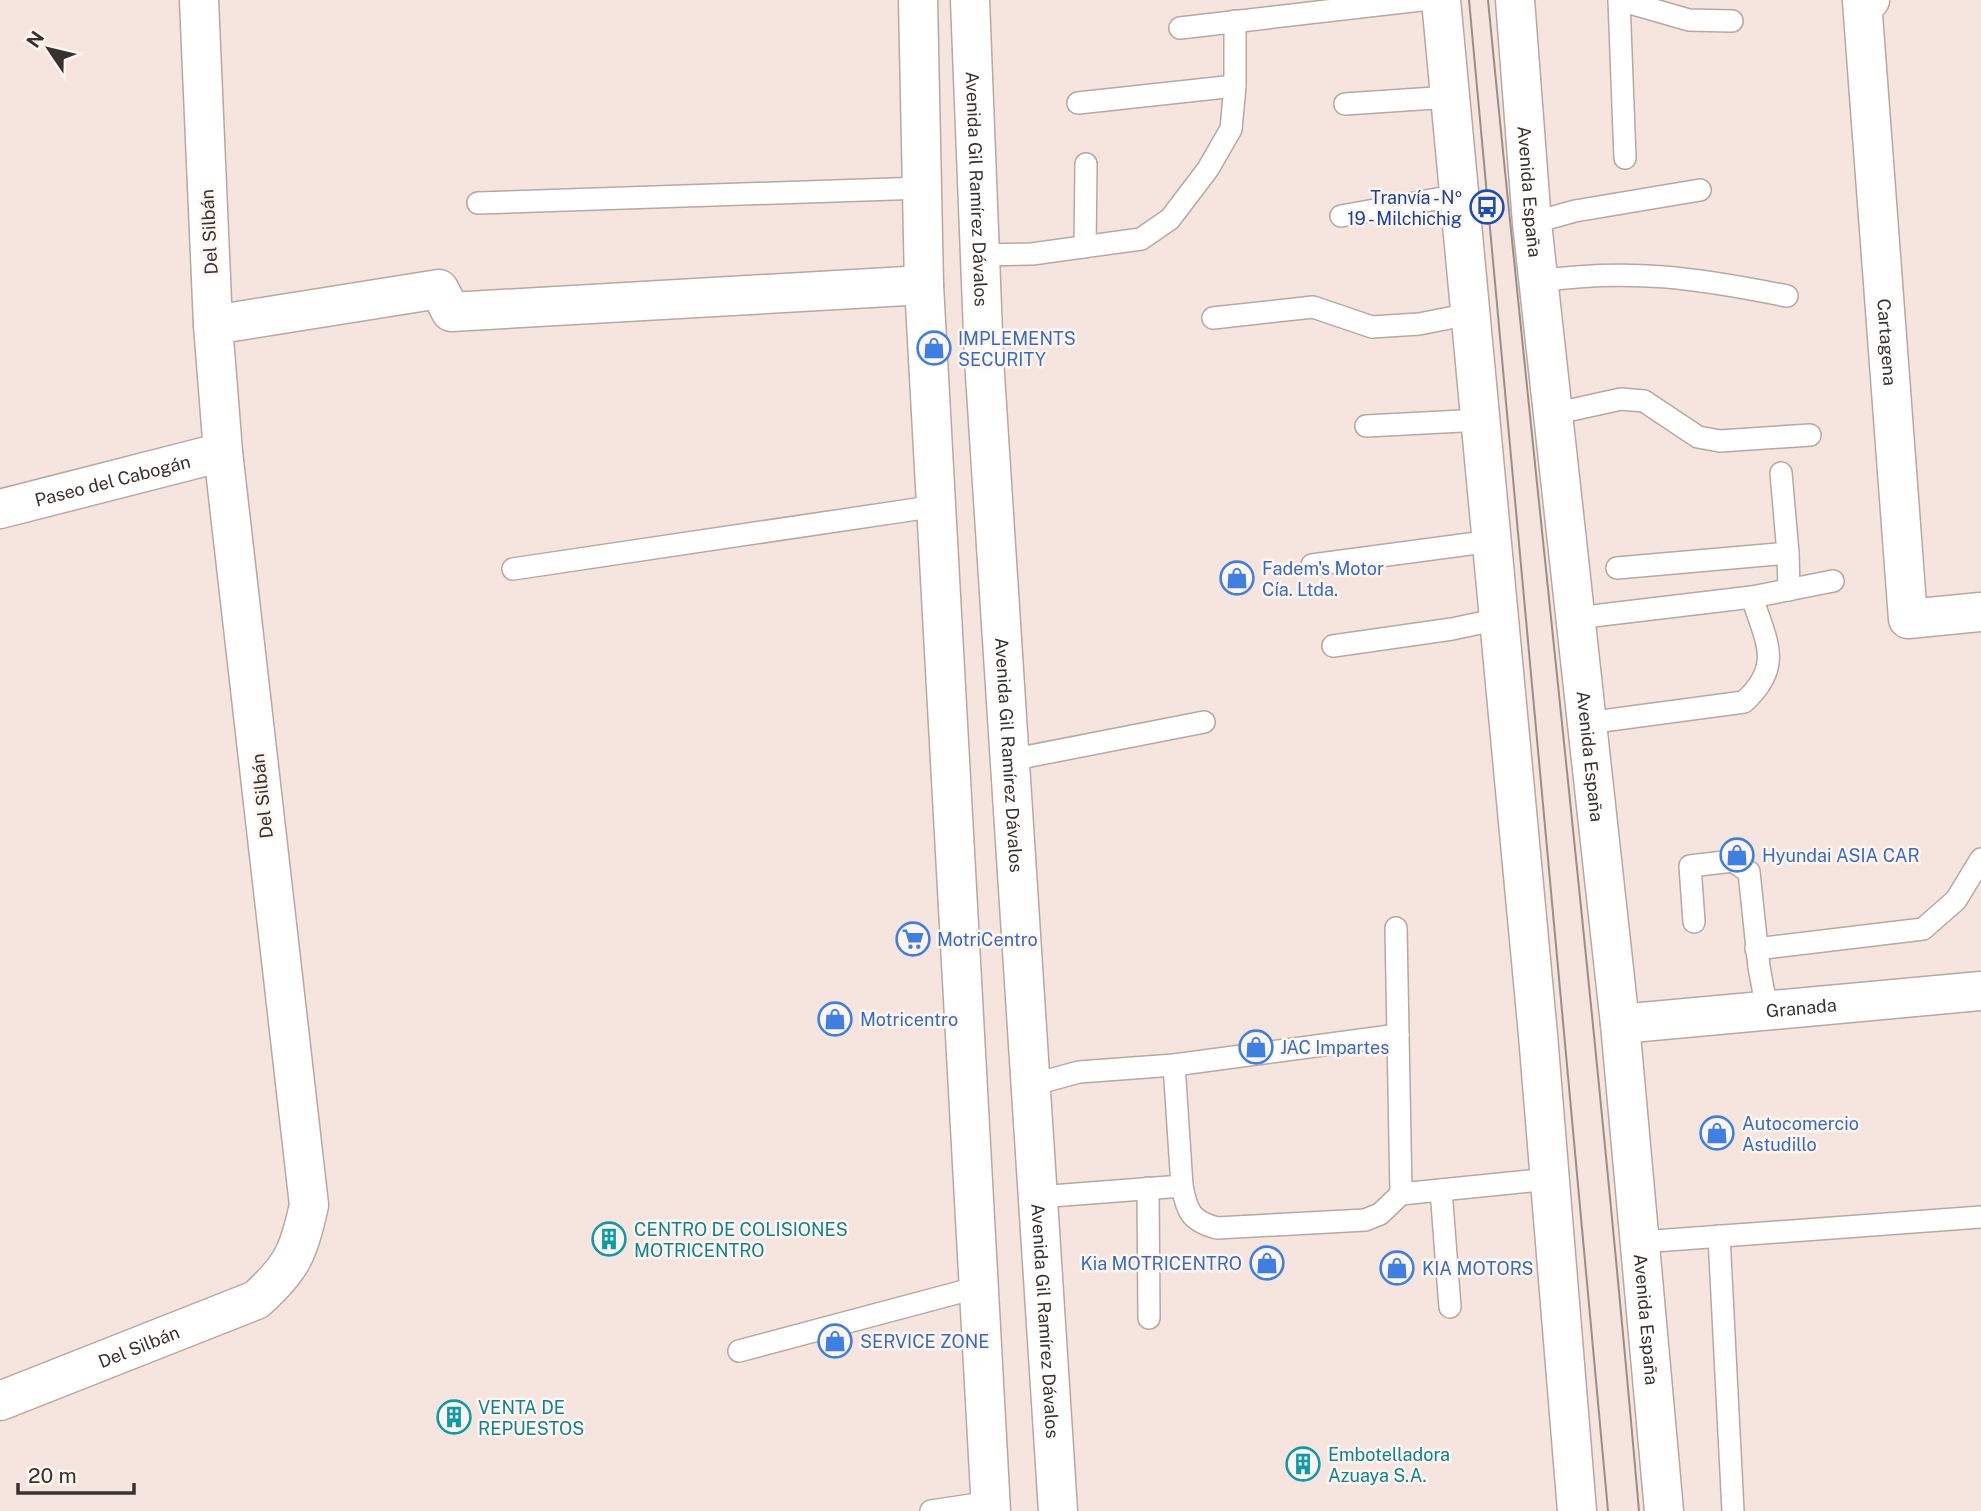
<svg xmlns="http://www.w3.org/2000/svg" width="1981" height="1511" font-family="'Public Sans',sans-serif">
  <style>
    .lines { fill: none; stroke-linecap: round; stroke-linejoin: round }
    .service-casing { stroke: #b7a8a1; stroke-width: 24 }
    .minor-casing { stroke: #b7a8a1; stroke-width: 41 }
    .secondary-casing { stroke: #b7a8a1; stroke-width: 41 }
    .service { stroke: #fff; stroke-width: 21 }
    .minor { stroke: #fff; stroke-width: 38 }
    .secondary { stroke: #fff; stroke-width: 38 }
    .tram { stroke: #998e89; stroke-width: 2 }
    .labels { text-anchor: middle; dominant-baseline: central; stroke-width: 5; stroke-linejoin: round; paint-order: stroke }
    .street-label { font-size: 18px; fill: #38322f; stroke: #fef4f0 }
    .transit-label { font-size: 18px; fill: #164399; stroke: #fef4f0; text-anchor: end }
    .shop-label { font-size: 18px; fill: #366cbe; stroke: #fef4f0; text-anchor: start }
    .culture-label { font-size: 18px; fill: #0d838f; stroke: #fef4f0; text-anchor: start }
  </style>
  <rect width="100%" height="100%" fill="#f6e5de"/>
  <g class="lines">
    <defs>
      <g id="service">
        <polyline points="1619,0 1625,158"/>
        <polyline points="1619,0 1689,20 1732,21"/>
        <polyline points="1180,28 1421,0"/>
        <polyline points="1078,103 1235,86"/>
        <polyline points="1345,104 1450,97"/>
        <polyline points="478,203 922,188"/>
        <polyline points="1341,216 1459,195"/>
        <polyline points="1532,223 1575,211 1700,190"/>
        <polyline points="1085,247 1086,164"/>
        <polyline points="980,255 1032,254 1141,239 1170,219 1208,169 1231,129 1235,86 1235,21"/>
        <path d="M1539,281C1631,268 1697,278 1787,296"/>
        <polyline points="1213,318 1313,307 1372,327 1419,324 1470,314"/>
        <polyline points="1553,414 1621,399 1644,401 1698,437 1720,441 1810,435"/>
        <polyline points="1366,426 1481,420"/>
        <polyline points="1781,473 1788,553"/>
        <polyline points="1312,565 1492,541"/>
        <polyline points="1617,568 1788,553 1789,590"/>
        <polyline points="513,569 937,506"/>
        <polyline points="1576,618 1752,597 1833,581"/>
        <polyline points="1333,646 1452,629 1499,619"/>
        <path d="M1587,723L1744,702C1784,665 1766,642 1752,597"/>
        <polyline points="1010,760 1204,722"/>
        <polyline points="1694,922 1690,866 1733,861 1749,872 1759,967 1767,1010"/>
        <polyline points="1396,928 1401,1194 1550,1179"/>
        <polyline points="1756,949 1923,929 1956,900 1981,859"/>
        <polyline points="1031,1085 1079,1072 1174,1065 1398,1035"/>
        <path d="M1182,1186C1187,1212 1191,1221 1217,1228L1365,1220L1380,1214L1401,1194"/>
        <polyline points="1148,1188 1149,1318"/>
        <polyline points="1441,1190 1450,1307"/>
        <polyline points="1038,1197 1182,1186 1174,1065"/>
        <polyline points="1719,1236 1733,1511"/>
        <polyline points="1641,1242 1981,1217"/>
        <polyline points="739,1351 979,1287"/>
        <polyline points="931,1511 991,1502"/>
      </g>
      <g id="minor">
        <path id="s1" d="M1870,0L1862,1L1908,619L1981,612"/>
        <polyline points="213,325 439,289 451,312 924,285"/>
        <path id="s2" d="M0,509L223,452"/>
        <path id="s3" d="M1620,1024L1981,991"/>
        <path id="s4" d="M0,1401L256,1300C292,1268 299,1252 309,1205L223,452L213,325L199,0"/>
      </g>
      <g id="secondary">
        <polyline points="918,0 924,285 991,1511"/>
        <path id="s5" d="M970,0L984,359L1058,1511"/>
        <polyline points="1441,0 1538,1035 1577,1511"/>
        <path id="s6" d="M1515,0L1532,223L1620,1024L1664,1511"/>
      </g>
    </defs>
    <use href="#service" class="service-casing"/>
    <use href="#minor" class="minor-casing"/>
    <use href="#secondary" class="secondary-casing"/>
    <use href="#service" class="service"/>
    <use href="#minor" class="minor"/>
    <use href="#secondary" class="secondary"/>
    <g class="tram">
      <polyline points="1469,0 1608,1511"/>
      <path d="M1488,0C1537,504 1595,1007 1639,1511"/>
    </g>
  </g>
  <defs>
    <symbol id="bus-ring" viewBox="-11 -11 22 22"><circle r="9.5" fill="#fef4f0" stroke="#1a4fb4" stroke-width="1.5"/><path d="M-5-6H5V4H4V6H2V4H-2V6H-4V4H-5ZM-3.5-4V0h7V-4ZM-3.5 1.2v1.5H-2V1.2ZM2 1.2v1.5H3.5V1.2Z" fill="#1a4fb4"/></symbol>
    <symbol id="shop-ring" viewBox="-11 -11 22 22"><circle r="9.5" fill="#fef4f0" stroke="#3f7fe0" stroke-width="1.5"/><path d="M-5-2.5h2.3a2.7 3.5 0 0 1 5.4 0H5L5.5 6h-11ZM-1.5-2.5h3a1.5 2.3 0 0 0-3 0Z" fill="#3f7fe0"/></symbol>
    <symbol id="supermarket-ring" viewBox="-11 -11 22 22"><circle r="9.5" fill="#fef4f0" stroke="#3f7fe0" stroke-width="1.5"/><path d="M-6-5.5h2.5l.6 2H6L4.5 2H-2.5L-4.4-4H-6ZM-1.5 3.2a1.3 1.3 0 1 0 .1 0ZM3 3.2a1.3 1.3 0 1 0 .1 0Z" fill="#3f7fe0"/></symbol>
    <symbol id="building-ring" viewBox="-11 -11 22 22"><circle r="9.5" fill="#fef4f0" stroke="#0f9aa8" stroke-width="1.5"/><path d="M-4-6H4V6H1V3H-1V6H-4ZM-2.5-4.3h1.7v1.8h-1.7ZM.8-4.3h1.7v1.8H.8ZM-2.5-1h1.7V.8h-1.7ZM.8-1h1.7V.8H.8Z" fill="#0f9aa8"/></symbol>
  </defs>
  <g fill-rule="evenodd">
    <use href="#bus-ring" x="1468" y="188" width="38" height="38"/>
    <use href="#shop-ring" x="915" y="329" width="38" height="38"/>
    <use href="#shop-ring" x="1218" y="559" width="38" height="38"/>
    <use href="#shop-ring" x="1718" y="836" width="38" height="38"/>
    <use href="#supermarket-ring" x="894" y="920" width="38" height="38"/>
    <use href="#shop-ring" x="816" y="1000" width="38" height="38"/>
    <use href="#shop-ring" x="1237" y="1028" width="38" height="38"/>
    <use href="#shop-ring" x="1698" y="1114" width="38" height="38"/>
    <use href="#building-ring" x="590" y="1220" width="38" height="38"/>
    <use href="#shop-ring" x="1248" y="1244" width="38" height="38"/>
    <use href="#shop-ring" x="1378" y="1249" width="38" height="38"/>
    <use href="#shop-ring" x="816" y="1322" width="38" height="38"/>
    <use href="#building-ring" x="435" y="1398" width="38" height="38"/>
    <use href="#building-ring" x="1284" y="1445" width="38" height="38"/>
  </g>
  <g class="labels">
    <g class="street-label">
      <text stroke="none"><textPath href="#s5" startOffset="189">Avenida Gil Ramírez Dávalos</textPath></text>
      <text stroke="none"><textPath href="#s6" startOffset="192">Avenida España</textPath></text>
      <text transform="translate(209 232) rotate(-93)">Del Silbán</text>
      <text stroke="none"><textPath href="#s1" startOffset="350">Cartagena</textPath></text>
      <text stroke="none"><textPath href="#s2" startOffset="116">Paseo del Cabogán</textPath></text>
      <text stroke="none"><textPath href="#s6" startOffset="760">Avenida España</textPath></text>
      <text stroke="none"><textPath href="#s5" startOffset="756">Avenida Gil Ramírez Dávalos</textPath></text>
      <text transform="translate(262 796) rotate(-96)">Del Silbán</text>
      <text stroke="none"><textPath href="#s3" startOffset="182">Granada</textPath></text>
      <text stroke="none"><textPath href="#s6" startOffset="1326">Avenida España</textPath></text>
      <text stroke="none"><textPath href="#s5" startOffset="1323">Avenida Gil Ramírez Dávalos</textPath></text>
      <text stroke="none"><textPath href="#s4" startOffset="149">Del Silbán</textPath></text>
    </g>
    <g class="transit-label">
      <text x="1462" y="197">Tranvía - Nº<tspan x="1462" dy="21">19 - Milchichig</tspan></text>
    </g>
    <g class="shop-label">
      <text x="958" y="338">IMPLEMENTS<tspan x="958" dy="21">SECURITY</tspan></text>
      <text x="1262" y="568">Fadem's Motor<tspan x="1262" dy="21">Cía. Ltda.</tspan></text>
      <text x="1762" y="855">Hyundai ASIA CAR</text>
      <text x="937" y="939">MotriCentro</text>
      <text x="860" y="1019">Motricentro</text>
      <text x="1280" y="1047">JAC Impartes</text>
      <text x="1742" y="1123">Autocomercio<tspan x="1742" dy="21">Astudillo</tspan></text>
      <text x="1242" y="1263" text-anchor="end">Kia MOTRICENTRO</text>
      <text x="1422" y="1268">KIA MOTORS</text>
      <text x="860" y="1341">SERVICE ZONE</text>
    </g>
    <g class="culture-label">
      <text x="634" y="1229">CENTRO DE COLISIONES<tspan x="634" dy="21">MOTRICENTRO</tspan></text>
      <text x="478" y="1407">VENTA DE<tspan x="478" dy="21">REPUESTOS</tspan></text>
      <text x="1328" y="1454">Embotelladora<tspan x="1328" dy="21">Azuaya S.A.</tspan></text>
    </g>
  </g>
  <g transform="translate(49 49) rotate(305)" stroke="#fef4f0" stroke-width="5" paint-order="stroke">
  <path d="M0-5L12 26L0 18L-12 26Z" fill="#38322f"/>
  <text y="-10" font-size="19" font-weight="bold" text-anchor="middle" fill="#38322f">N</text>
  </g>
  <path d="M18 1483v10h116v-10" fill="none" stroke="#38322f" stroke-width="3.5"/>
  <text x="28" y="1483" font-size="21" fill="#38322f" stroke="#fef4f0" stroke-width="5" paint-order="stroke">20 m</text>
</svg>
